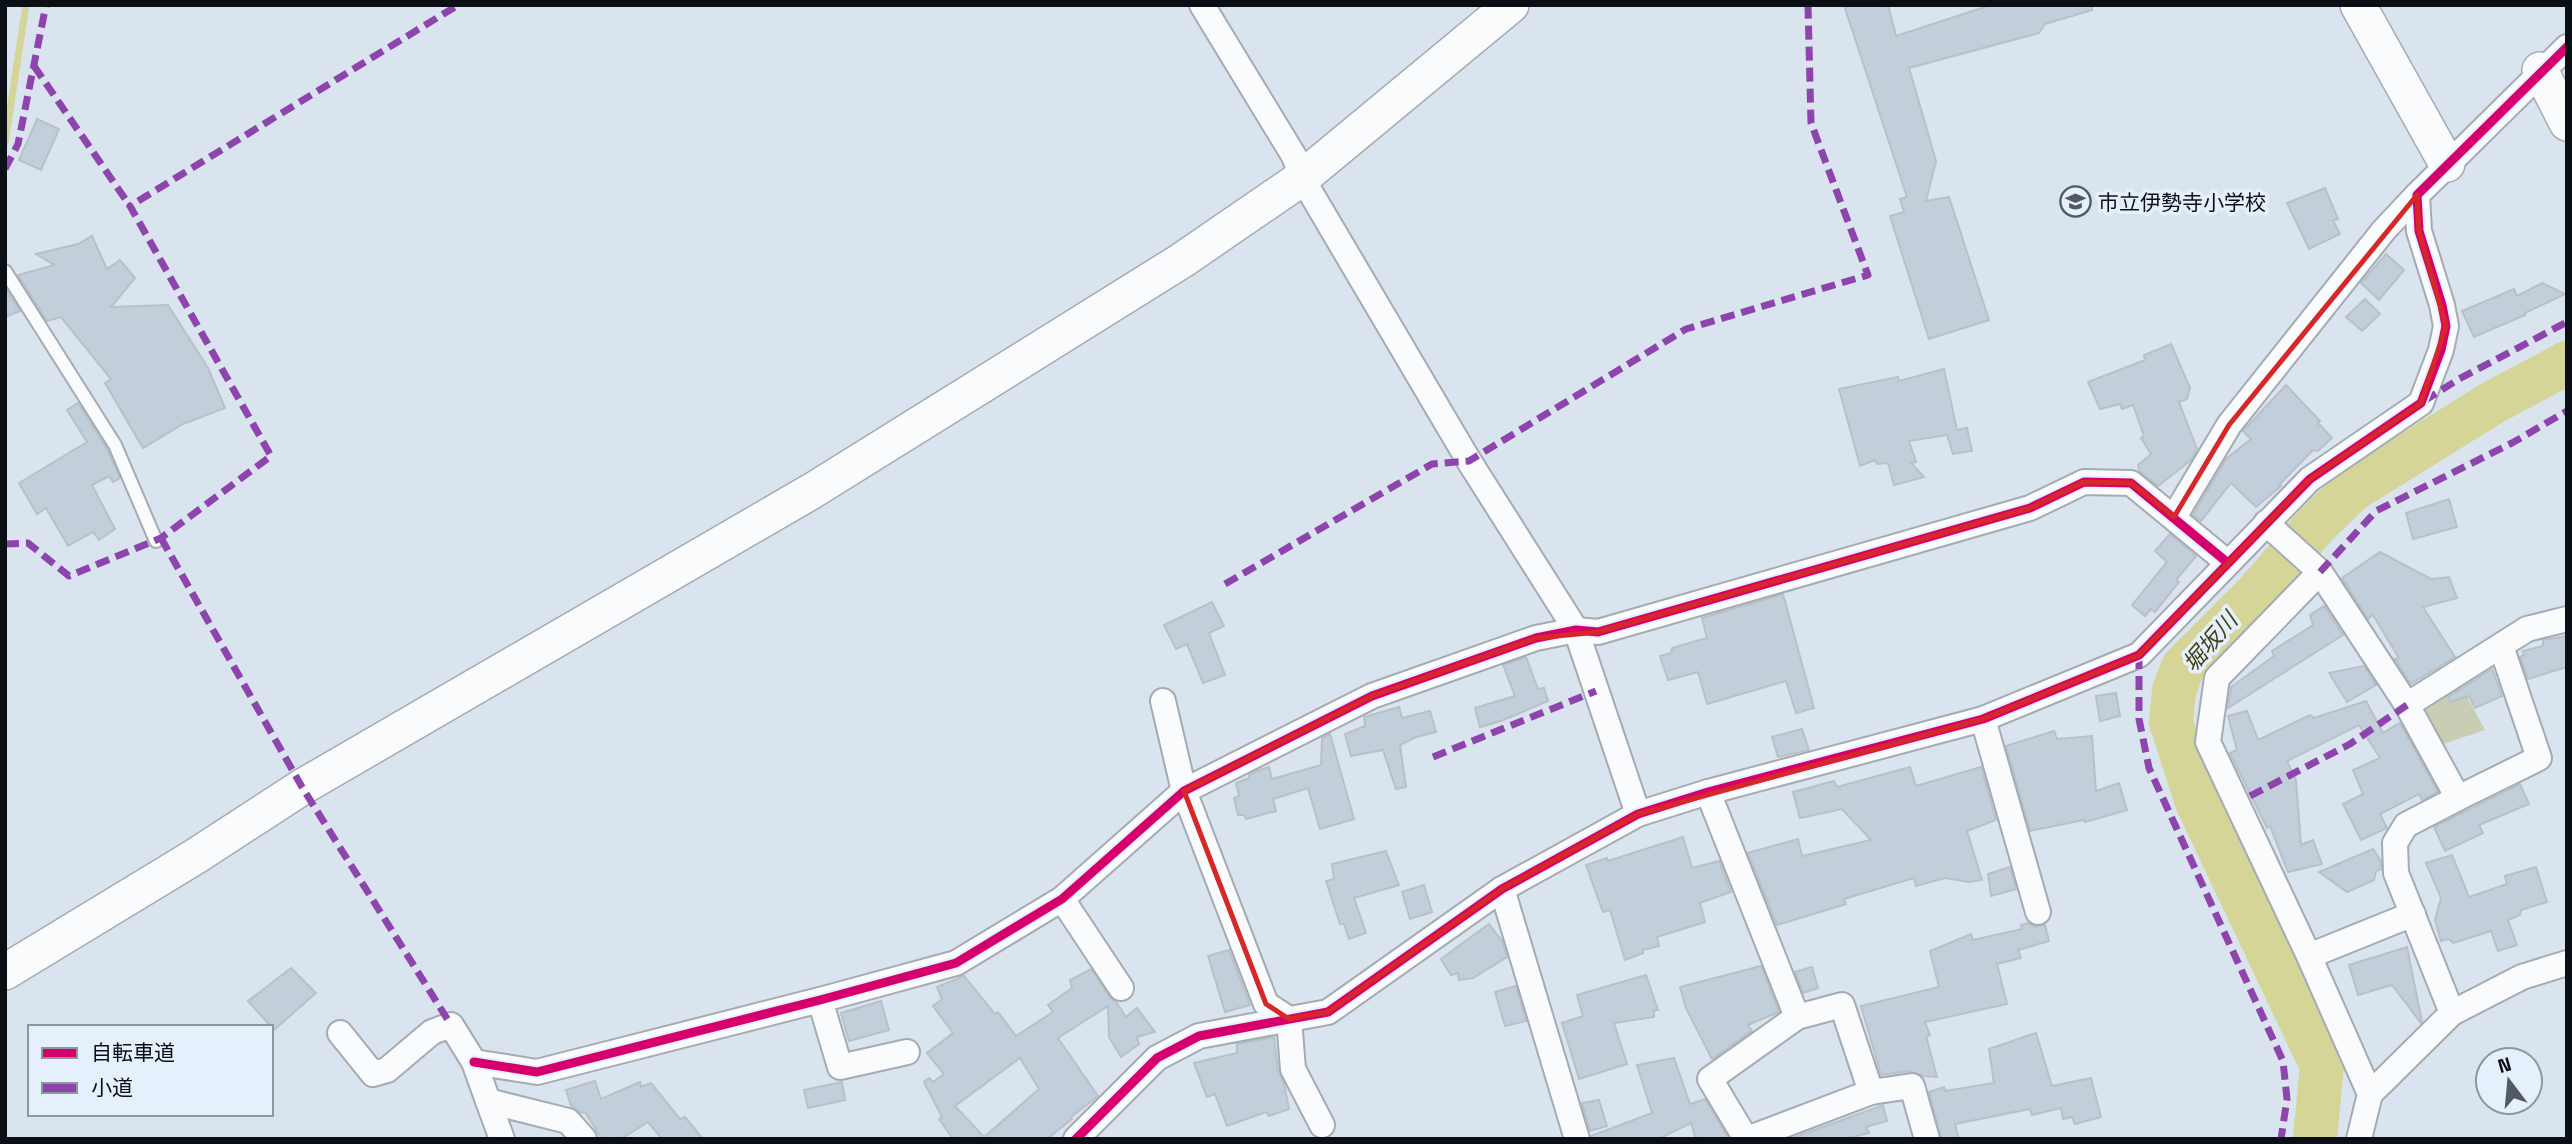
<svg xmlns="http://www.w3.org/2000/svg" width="2572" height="1144" font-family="'Space Grotesk','Noto Sans JP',sans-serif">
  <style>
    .green { fill: #c9cdb3 }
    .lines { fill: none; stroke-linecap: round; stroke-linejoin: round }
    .stream { stroke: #d4d597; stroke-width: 7 }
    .river { stroke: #d4d597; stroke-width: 44 }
    .building { fill: #c2ceda; stroke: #b8c0c8; stroke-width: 2; fill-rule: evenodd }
    .lane-casing { stroke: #a4abb4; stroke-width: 16 }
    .street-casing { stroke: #a4abb4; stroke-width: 28 }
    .secondary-casing { stroke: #a4abb4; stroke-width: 38 }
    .lane { stroke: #f9fbfd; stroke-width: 12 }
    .street { stroke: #f9fbfd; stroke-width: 24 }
    .secondary { stroke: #f9fbfd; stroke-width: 35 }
    .quiet { stroke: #8e44ad; stroke-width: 7; stroke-dasharray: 14 7; stroke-linecap: butt }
    .cycleway-casing { stroke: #e6f0fc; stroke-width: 13 }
    .cycleway { stroke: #d6006c; stroke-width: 9 }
    .marked { fill: none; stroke: #d62828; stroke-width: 5; stroke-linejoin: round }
    .labels { text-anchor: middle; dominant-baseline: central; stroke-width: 7; stroke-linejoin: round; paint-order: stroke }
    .poi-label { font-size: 21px; fill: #090f15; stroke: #e6f0fc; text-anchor: start }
    .water-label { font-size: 23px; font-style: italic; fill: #44421b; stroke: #e6f0fc }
  </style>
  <rect width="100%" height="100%" fill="#dae4ef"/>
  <polygon class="green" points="2455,675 2485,730 2431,748 2407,705"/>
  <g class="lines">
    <polyline class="stream" points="5,143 26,5"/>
    <polyline class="river" points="2315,1139 2322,1066 2197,802 2171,722 2174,690 2183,667 2256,594 2315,526 2352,490 2492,403 2567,363"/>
  </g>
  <g class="building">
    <polygon points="1844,5 1888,5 1896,36 1991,5 2092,5 2092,10 2045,24 2039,33 1909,68 1936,161 1926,201 1949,197 1989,320 1929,339 1890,216 1904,212 1900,199 1907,197"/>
    <polygon points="37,119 59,129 41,170 19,160"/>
    <polygon points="2325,188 2338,219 2333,220 2340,234 2309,249 2287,203"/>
    <polygon points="92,236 107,269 120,260 135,278 111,307 168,305 208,368 225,408 183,424 143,448 105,383 111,379 61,317 47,321 18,275 54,265 36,254 78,244"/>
    <polygon points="2386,254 2404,270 2379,300 2361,283"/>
    <polygon points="2542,283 2565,294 2525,313 2525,315 2474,337 2462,311 2514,289 2517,296"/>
    <polygon points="5,288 20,311 5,317"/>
    <polygon points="2365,299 2380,314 2362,331 2346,317"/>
    <polygon points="2171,344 2190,388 2187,399 2179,402 2197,449 2191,460 2158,486 2139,471 2138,465 2151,454 2141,438 2144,436 2133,405 2122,409 2120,404 2100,409 2088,382 2145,360 2144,355"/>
    <polygon points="1944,369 1957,430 1967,428 1972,451 1953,454 1947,435 1909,441 1916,462 1911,463 1924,477 1894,485 1888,463 1877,464 1875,460 1860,466 1839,389 1898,377 1899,381"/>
    <polygon points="2286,385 2320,421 2318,423 2332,438 2318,451 2313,450 2279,485 2281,486 2256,507 2231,483 2201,521 2193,515 2226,459 2251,439 2243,431"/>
    <polygon points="78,403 107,449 120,478 113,482 109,476 92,485 115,529 99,540 93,532 68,546 46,508 37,514 19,483 87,442 67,410"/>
    <polygon points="2449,499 2457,527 2413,539 2406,513"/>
    <polygon points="2170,534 2196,556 2176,580 2179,582 2155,612 2151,609 2145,616 2132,605 2167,562 2155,551"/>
    <polygon points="2380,552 2431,579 2449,577 2457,598 2423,607 2455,657 2411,684 2395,659 2399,658 2373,615 2368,619 2342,578"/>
    <polygon points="1783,594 1814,708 1796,713 1786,681 1707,704 1698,672 1668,680 1660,656 1671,653 1672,648 1707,638 1702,618"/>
    <polygon points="1212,602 1224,626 1209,633 1225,675 1203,683 1187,644 1176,649 1164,625"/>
    <polygon points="2324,606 2343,635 2228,708 2231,687 2274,656 2272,651 2313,625 2310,615"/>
    <polygon points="2567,636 2567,667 2528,679 2520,657 2524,655 2523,651 2543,646 2543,640"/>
    <polygon points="1526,657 1538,689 1544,688 1548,701 1501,721 1480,727 1475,708 1515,696 1503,665"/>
    <polygon points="2364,666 2376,685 2347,702 2329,673"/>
    <polygon points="2492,669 2502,696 2475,708 2469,696 2450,702 2448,697"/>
    <polygon points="2116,693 2120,716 2100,721 2096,696"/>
    <polygon points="2366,701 2383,733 2400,723 2438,792 2422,800 2419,794 2380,814 2387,828 2361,840 2343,804 2363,794 2353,770 2380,758 2359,725 2287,761 2296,780 2301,845 2313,840 2322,864 2288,872 2270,826 2267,828 2230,753 2237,750 2228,716 2247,711 2258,740 2310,715 2314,718"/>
    <polygon points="1399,707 1402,718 1430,711 1436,732 1416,737 1400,745 1406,787 1396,789 1383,750 1351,756 1345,734 1365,726 1364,717"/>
    <polygon points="1802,729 1809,750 1778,757 1772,737"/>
    <polygon points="2054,731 2057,739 2092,736 2096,791 2119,783 2127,810 2085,822 2084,820 2030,831 2006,746"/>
    <polygon points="1330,734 1354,819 1320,829 1308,788 1273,799 1276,811 1246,819 1244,815 1238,815 1234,798 1239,796 1236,783 1249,778 1249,775 1257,771 1269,767 1272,779 1321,765 1322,738"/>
    <polygon points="1910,767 1916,786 1981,767 1996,820 1967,831 1982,880 1969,882 1945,878 1916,886 1914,878 1844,899 1846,904 1777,925 1748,853 1798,839 1802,856 1871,840 1842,809 1800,818 1793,792 1834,781 1837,787"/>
    <polygon points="2520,784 2529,804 2479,825 2483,833 2445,851 2434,827"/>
    <polygon points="1683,837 1692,868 1719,861 1731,892 1700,903 1705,922 1657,937 1659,946 1643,950 1643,953 1625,960 1610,910 1603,912 1586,865 1607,858 1608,861"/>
    <polygon points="2373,849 2381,861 2381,869 2376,871 2374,880 2347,892 2319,872"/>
    <polygon points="1386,851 1399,885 1354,898 1366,933 1349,939 1344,924 1340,924 1326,881 1334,879 1332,864"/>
    <polygon points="2452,855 2469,897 2507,884 2505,876 2536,867 2547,902 2521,910 2520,915 2508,920 2517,945 2498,951 2491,931 2453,943 2449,939 2441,941 2435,920 2441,898 2426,863"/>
    <polygon points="2010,867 2016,889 1991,896 1988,874"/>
    <polygon points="1424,885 1432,912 1410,919 1402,892"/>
    <polygon points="2028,923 2035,927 2045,925 2049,941 2018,950 2021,958 1997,964 2007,1004 1925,1022 1930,1035 1926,1036 1937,1077 1923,1076 1910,1071 1881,1075 1861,1006 1939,987 1930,951 1971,934 1973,940 2022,929 2021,925"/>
    <polygon points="1489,924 1502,941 1507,957 1473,978 1459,980 1458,973 1451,975 1441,959"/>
    <polygon points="2407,947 2422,1022 2421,1023 2392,985 2358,995 2349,965"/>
    <polygon points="1229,950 1250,1005 1225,1012 1208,956"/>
    <polygon points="1761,966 1779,1012 1748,1025 1752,1031 1712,1059 1686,1008 1680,987"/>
    <polygon points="1812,967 1818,988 1803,993 1795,972"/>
    <polygon points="291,968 316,993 274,1030 248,1001"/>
    <path d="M1091,969L1109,996L1116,1002L1126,1017L1137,1008L1155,1032L1137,1037L1139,1044L1121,1057L1109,1037L1108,1006L1058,1038L1098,1096L1071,1117L1072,1119L1047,1139H953L939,1119L942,1117L924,1082L929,1078L933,1082L944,1074L927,1053L953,1033L933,1006L942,999L937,987L964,976L995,1014L998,1012L1016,1036L1053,1012L1048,1005L1072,988L1070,980ZM1020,1058L1039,1089L984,1137L955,1106Z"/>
    <polygon points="1646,975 1658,1010 1654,1010 1654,1017 1614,1023 1627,1064 1579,1079 1562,1023 1583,1016 1577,995"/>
    <polygon points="1516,986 1526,1021 1505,1026 1495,992"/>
    <polygon points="881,1001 889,1030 849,1041 841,1013"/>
    <polygon points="2036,1033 2052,1086 2091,1078 2101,1117 2075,1124 2072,1117 2063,1119 2061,1108 2032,1115 2030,1109 1955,1124 1959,1139 1941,1139 1929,1092 1944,1087 1945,1091 1994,1083 1989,1049"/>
    <polygon points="1274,1037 1278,1071 1284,1083 1289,1109 1269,1116 1266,1112 1227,1126 1215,1094 1207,1097 1194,1063 1237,1053 1237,1044"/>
    <polygon points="1674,1058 1690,1104 1705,1099 1729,1139 1696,1139 1691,1123 1658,1139 1591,1139 1591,1136 1652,1113 1637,1065"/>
    <polygon points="595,1081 601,1099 640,1082 641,1087 651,1083 680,1119 685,1117 703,1139 662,1139 648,1122 621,1139 602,1139 585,1112 581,1113 571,1106 566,1090"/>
    <polygon points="842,1082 845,1100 808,1108 804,1090"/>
    <polygon points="1599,1100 1607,1126 1590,1131 1582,1103"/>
    <polygon points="1883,1105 1887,1121 1866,1127 1869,1133 1844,1139 1790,1139"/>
  </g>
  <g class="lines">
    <defs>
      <polyline id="lane" points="5,271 115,445 156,541"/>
      <g id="street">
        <polyline points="1202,5 1294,156 1302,178 1469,461 1576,630 1638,814"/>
        <polyline points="2174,517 2229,425 2384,230 2417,195"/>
        <polyline points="2266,523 2320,572 2407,705 2458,798 2406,825 2395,843 2396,873 2452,1013"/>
        <polyline points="2320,572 2217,678 2208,742 2309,956 2370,1094"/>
        <polyline points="1163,701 1184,791 1266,1004 1289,1019 1293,1069 1322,1125"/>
        <polyline points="2407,705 2527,629 2567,619"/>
        <polyline points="1983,719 2038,912"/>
        <polyline points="1708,792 1797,1017 1842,1005 1871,1092"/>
        <polyline points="2458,798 2539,758 2501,646"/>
        <polyline points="1502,889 1577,1139"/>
        <polyline points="1062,899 1121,988"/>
        <polyline points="2309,956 2413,914"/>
        <polyline points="820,1000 840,1067 907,1052"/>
        <polyline points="340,1033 373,1074 387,1070 432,1032 451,1025 474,1062 488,1101 568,1121 584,1139"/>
        <polyline points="474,1062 537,1072 820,1000 956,963 1062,899 1184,791 1372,696 1536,638 1576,630 1598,632 2030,508 2084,482 2131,483 2228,563"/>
        <polyline points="488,1101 502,1139"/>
        <polyline points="1076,1139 1157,1058 1199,1036 1328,1012 1502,889 1638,814 1708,792 1983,719 2139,655 2310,479 2421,403 2441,350 2446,326 2442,305 2419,231 2417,195 2567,47"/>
        <polyline points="1746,1139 1710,1079 1797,1017"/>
        <polyline points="1747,1139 1871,1092 1912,1086 1927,1139"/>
        <polyline points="2359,1139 2370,1094 2452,1013 2522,977 2567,963"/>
      </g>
      <g id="secondary">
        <polyline points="2358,5 2447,164"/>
        <polyline points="2540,70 2567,123"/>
        <polyline points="5,972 196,856 302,787 812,491 1181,261 1302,178 1511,5"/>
      </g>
    </defs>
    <use href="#lane" class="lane-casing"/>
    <use href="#street" class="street-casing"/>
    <use href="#secondary" class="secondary-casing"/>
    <use href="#lane" class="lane"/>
    <use href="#street" class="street"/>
    <use href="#secondary" class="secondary"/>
    <g class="quiet">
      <polyline points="34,66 130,206"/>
      <polyline points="5,169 18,144 46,5"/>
      <polyline points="2424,401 2459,379 2567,322"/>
      <polyline points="161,538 302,787 451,1025"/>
      <polyline points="5,544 28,543 69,576 161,538 271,456 130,206 458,5"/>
      <polyline points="2320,572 2376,511 2512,443 2567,411"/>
      <polyline points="1225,584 1432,464 1469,461 1686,329 1868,275 1811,123 1808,5"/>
      <polyline points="2139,655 2139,719 2149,768 2283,1061 2287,1099 2281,1139"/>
      <polyline points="1433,757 1596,691"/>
      <polyline points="2250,796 2350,744 2407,705"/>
    </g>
    <defs>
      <g id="cycleway">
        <polyline points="474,1062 537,1072 820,1000 956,963 1062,899 1184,791 1372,696 1536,638 1576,630 1598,632 2030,508 2084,482 2131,483 2228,563"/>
        <polyline points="1076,1139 1157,1058 1199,1036 1328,1012 1502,889 1638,814 1708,792 1983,719 2139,655 2310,479 2421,403 2441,350 2446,326 2442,305 2419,231 2417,195 2567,47"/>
      </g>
    </defs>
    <use href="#cycleway" class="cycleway-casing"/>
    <use href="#cycleway" class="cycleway"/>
  </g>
  <path class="marked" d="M2417,195L2419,231L2446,326L2421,403L2310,479L2139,655L1983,719L1638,814L1502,889L1328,1012L1289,1019L1266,1004L1184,791L1372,696L1536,638L1598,632L2030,508L2084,482L2131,483L2174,517L2229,425Z"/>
  <defs>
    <symbol id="school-ring" viewBox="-11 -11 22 22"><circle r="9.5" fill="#e6f0fc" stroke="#525a61" stroke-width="1.5"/><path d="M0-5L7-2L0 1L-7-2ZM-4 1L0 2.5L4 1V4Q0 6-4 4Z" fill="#525a61"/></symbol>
  </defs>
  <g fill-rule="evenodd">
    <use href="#school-ring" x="2058" y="184" width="35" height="35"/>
  </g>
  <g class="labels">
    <g class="poi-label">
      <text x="2098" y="202">市立伊勢寺小学校</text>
    </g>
    <g class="water-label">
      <text transform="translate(2210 642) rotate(-49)">堀坂川</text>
    </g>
  </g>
  <rect width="2572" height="1144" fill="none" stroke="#090f15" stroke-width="14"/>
  <rect x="28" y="1025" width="245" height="91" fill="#e6f0fc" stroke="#8e96a0" stroke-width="2"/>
  <rect x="42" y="1048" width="35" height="10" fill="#d6006c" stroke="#8e96a0" stroke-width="2"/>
  <text x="91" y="1060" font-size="21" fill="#090f15">自転車道</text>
  <rect x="42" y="1083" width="35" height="10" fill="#8e44ad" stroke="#8e96a0" stroke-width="2"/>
  <text x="91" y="1095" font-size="21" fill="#090f15">小道</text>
  <g transform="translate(2509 1081) rotate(344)"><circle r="33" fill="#e6f0fc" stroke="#8e96a0" stroke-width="2"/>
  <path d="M0-5L12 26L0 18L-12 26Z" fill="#525a61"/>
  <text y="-10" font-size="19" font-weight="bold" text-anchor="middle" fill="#090f15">N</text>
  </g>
</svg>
